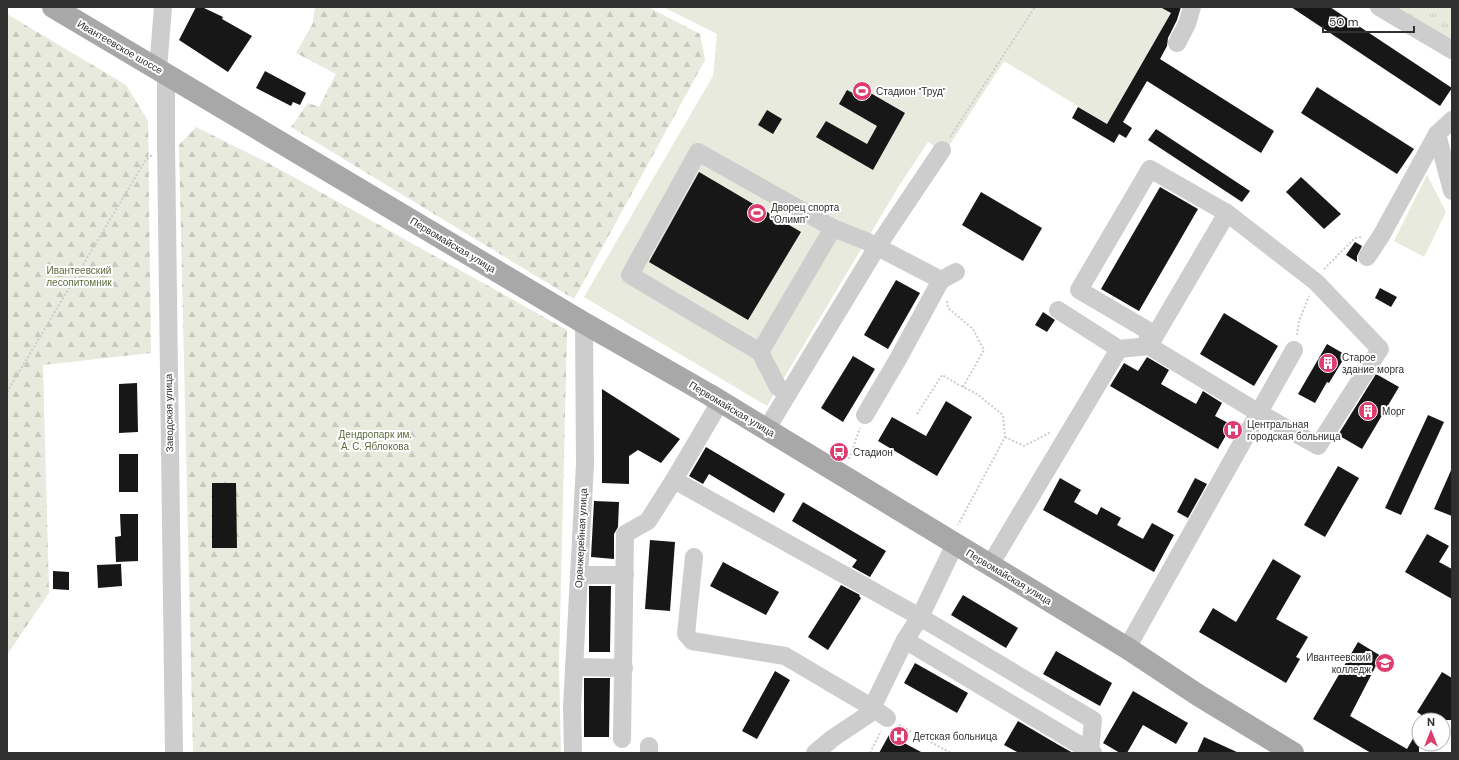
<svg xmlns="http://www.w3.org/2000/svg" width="1459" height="760" font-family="'DM Sans',sans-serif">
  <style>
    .grass { fill: url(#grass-tufts) }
    .forest { fill: url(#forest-firs) }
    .green { fill: #e7eadc }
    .building { fill: #171717 }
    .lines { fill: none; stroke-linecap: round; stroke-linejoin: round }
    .path { stroke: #cdcdcd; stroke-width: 2; stroke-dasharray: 2 2; stroke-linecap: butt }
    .minor { stroke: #cdcdcd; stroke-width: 18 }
    .major { stroke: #a8a8a8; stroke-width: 22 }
    .labels { text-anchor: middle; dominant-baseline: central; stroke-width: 4; stroke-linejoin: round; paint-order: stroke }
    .street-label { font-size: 10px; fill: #303030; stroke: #fff }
    .poi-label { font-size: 10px; fill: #303030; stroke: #fff; text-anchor: start }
    .park-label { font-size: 10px; fill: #5e6b3f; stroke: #fff }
  </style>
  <defs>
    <pattern id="grass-tufts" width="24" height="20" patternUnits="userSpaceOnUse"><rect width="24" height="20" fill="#e7eadc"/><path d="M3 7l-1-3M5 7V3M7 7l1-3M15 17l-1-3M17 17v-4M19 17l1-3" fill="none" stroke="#c6c9bd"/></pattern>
    <pattern id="forest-firs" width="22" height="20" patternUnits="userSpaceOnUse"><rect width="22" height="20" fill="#e7eadc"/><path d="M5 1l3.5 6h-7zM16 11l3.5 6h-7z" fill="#c6c9bd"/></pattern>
  </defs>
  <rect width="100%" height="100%" fill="#fff"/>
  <polygon class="grass" points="1390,7 1452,7 1452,46"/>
  <g class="forest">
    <polygon points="315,7 648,7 700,34 705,60 574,299 291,127 308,103 319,107 336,74 296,53 313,23"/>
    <polygon points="7,14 126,85 148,121 151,353 43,365 49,593 7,655"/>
    <polygon points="196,127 272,165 567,330 559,665 561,753 193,753 179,145"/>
  </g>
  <g class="green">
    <polygon points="663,7 1160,7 1171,13 1107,124 1004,61 945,152 928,142 899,186 767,406 584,297 713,76 717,34"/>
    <polygon points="1427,175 1446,212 1424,257 1394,241"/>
  </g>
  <g class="building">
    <polygon points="196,7 202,7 223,17 222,19 252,36 228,72 179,40"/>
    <polygon points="1160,7 1181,7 1177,20 1168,38 1167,46 1160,59 1274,131 1261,153 1147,81 1123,122 1132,128 1126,138 1119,134 1114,143 1072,118 1078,107 1107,124 1171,13"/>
    <polygon points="1291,7 1330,7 1452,88 1440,106"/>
    <polygon points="265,71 306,93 300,105 293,102 291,106 256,88"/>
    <polygon points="1317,87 1414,149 1397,174 1301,113"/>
    <polygon points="847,90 862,98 867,91 905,113 873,170 816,137 826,121 867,144 877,126 839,104"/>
    <polygon points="767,110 782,119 773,134 758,125"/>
    <polygon points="1156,129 1250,191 1242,202 1148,140"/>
    <polygon points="699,172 801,232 748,320 649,262"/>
    <polygon points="1301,177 1341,214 1324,229 1286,192"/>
    <polygon points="1160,187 1198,209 1139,311 1101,289"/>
    <polygon points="981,192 1042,228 1023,261 962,225"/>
    <polygon points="1355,242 1362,246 1357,256 1357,262 1346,255"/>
    <polygon points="896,280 920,293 888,349 864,335"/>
    <polygon points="1380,288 1397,297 1391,307 1375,298"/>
    <polygon points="1043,312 1055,320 1047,332 1035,325"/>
    <polygon points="1224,313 1278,346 1254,386 1200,354"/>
    <polygon points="1327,344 1346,355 1329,383 1327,382 1315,403 1298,394"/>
    <polygon points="853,356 875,369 843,422 821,408"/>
    <polygon points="1147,357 1169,370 1161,384 1196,404 1203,391 1222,403 1215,416 1232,425 1218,449 1110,386 1124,363 1138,371"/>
    <polygon points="1376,374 1399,387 1362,449 1338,435"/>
    <polygon points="137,383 138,432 119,433 119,384"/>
    <polygon points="602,389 680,439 661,463 638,450 629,456 629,484 602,483"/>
    <polygon points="946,401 972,417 937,476 878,441 892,417 926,436"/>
    <polygon points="1428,415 1444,422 1401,515 1385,508"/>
    <polygon points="706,447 785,494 774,513 709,474 703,484 689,476"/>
    <rect x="119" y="454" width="19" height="38"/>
    <polygon points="1338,466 1359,478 1325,537 1304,525"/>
    <polygon points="1452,468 1452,516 1434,509"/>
    <polygon points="1060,478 1081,490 1074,502 1097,515 1101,507 1121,518 1117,525 1143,539 1152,523 1174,535 1154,572 1043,510"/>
    <polygon points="1195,478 1207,484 1188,518 1177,512"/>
    <polygon points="212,483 236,483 237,548 212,548"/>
    <polygon points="594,501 619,502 618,527 614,534 614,559 591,557"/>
    <polygon points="803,502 886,551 870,577 852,567 857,560 792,521"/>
    <polygon points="120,514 138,514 138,561 116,562 115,537 121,536"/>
    <polygon points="1427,534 1449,546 1439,562 1452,569 1452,599 1405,572"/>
    <polygon points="650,540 675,542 670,611 645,609"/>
    <polygon points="1273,559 1301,576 1276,619 1308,637 1296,657 1300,659 1286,683 1199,632 1213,608 1236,622"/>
    <polygon points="723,562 779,592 766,615 710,586"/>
    <polygon points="121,564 122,586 98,588 97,565"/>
    <polygon points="53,571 69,572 69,590 53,589"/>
    <polygon points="841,585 860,595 859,596 861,598 828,650 808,637"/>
    <polygon points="589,586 611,586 610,652 589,652"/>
    <polygon points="963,595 1018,628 1006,648 951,615"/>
    <polygon points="1358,642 1381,656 1350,716 1407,749 1419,728 1419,753 1371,753 1313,719"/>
    <polygon points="1056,651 1112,683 1100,706 1043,674"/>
    <polygon points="915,663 968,693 957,713 904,683"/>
    <polygon points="775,671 790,680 757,739 742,731"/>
    <polygon points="1442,672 1452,678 1452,720 1429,720 1417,712"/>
    <polygon points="584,678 610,678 609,737 584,737"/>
    <polygon points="1133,691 1188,723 1176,744 1143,725 1127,753 1120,753 1103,743"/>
    <polygon points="1018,721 1057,744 1073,753 1019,753 1004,745"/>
    <polygon points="889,735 923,753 879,753"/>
    <polygon points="1204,737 1239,753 1197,753"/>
  </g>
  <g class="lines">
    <g class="path">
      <polyline points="950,137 1035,7"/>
      <polyline points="1324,269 1355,238 1362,237"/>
      <polyline points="947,301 948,308 973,329 984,350 963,387 977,394 1003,415 1005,437 958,525"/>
      <polyline points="1297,335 1299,321 1309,296"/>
      <polyline points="7,392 145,161 152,155"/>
      <polyline points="917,414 942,375 963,387"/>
      <polyline points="1005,437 1024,446 1051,432"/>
      <polyline points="849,459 860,428"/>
      <polyline points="899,725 951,753"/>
      <polyline points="870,753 881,731"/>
    </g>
    <g class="minor">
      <polyline points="1379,7 1452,50"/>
      <polyline points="1177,43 1187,24 1192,7"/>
      <polyline points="158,69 163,7"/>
      <polyline points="166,74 166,142 174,753"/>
      <polyline points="1452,120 1437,134 1452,191"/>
      <polygon points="1150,169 1227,213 1149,346 1147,330 1079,290"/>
      <polyline points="833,228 866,241 941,280 898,359 865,415"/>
      <polyline points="1367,257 1381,236 1437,134"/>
      <polyline points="941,280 956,272"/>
      <polyline points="1058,310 1119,349 1149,346 1259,413 1318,446 1380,349 1316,282 1227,213"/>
      <polyline points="760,352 630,275 698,152 833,228 760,352 778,387 788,394"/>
      <polyline points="720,402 674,480 920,617 1093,720 1090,752"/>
      <polyline points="766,430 877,247 942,150"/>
      <polyline points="694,557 686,634 692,641 785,656 873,708 887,718"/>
      <polyline points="990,565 1119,349"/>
      <polyline points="579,575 625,575"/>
      <polyline points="905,640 1093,753"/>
      <polyline points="1127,648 1294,350"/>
      <polyline points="575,667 624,668"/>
      <polyline points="622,739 625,534 648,521 674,480"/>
      <polyline points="573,753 572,707 585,464 584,323"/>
      <polyline points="649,753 649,746"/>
      <polyline points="815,753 833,738 869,714 905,640 920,617 955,544"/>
    </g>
    <polyline class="major" points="53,7 584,323 710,395 1127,648 1198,695 1293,753"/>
  </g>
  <defs>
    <symbol id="stadium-disc" viewBox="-11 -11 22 22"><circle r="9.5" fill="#de3c6f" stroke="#fff"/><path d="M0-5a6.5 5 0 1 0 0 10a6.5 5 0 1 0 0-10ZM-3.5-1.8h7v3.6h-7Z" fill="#fff"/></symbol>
    <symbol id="building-disc" viewBox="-11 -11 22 22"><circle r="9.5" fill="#de3c6f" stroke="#fff"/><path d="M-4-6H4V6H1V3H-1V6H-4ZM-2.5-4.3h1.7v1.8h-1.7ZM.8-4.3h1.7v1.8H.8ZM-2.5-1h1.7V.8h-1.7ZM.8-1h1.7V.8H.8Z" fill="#fff"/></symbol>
    <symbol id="hospital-disc" viewBox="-11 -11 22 22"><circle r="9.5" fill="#de3c6f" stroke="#fff"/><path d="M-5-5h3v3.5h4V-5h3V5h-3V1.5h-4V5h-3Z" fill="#fff"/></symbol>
    <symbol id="bus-disc" viewBox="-11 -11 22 22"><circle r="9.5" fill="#de3c6f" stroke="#fff"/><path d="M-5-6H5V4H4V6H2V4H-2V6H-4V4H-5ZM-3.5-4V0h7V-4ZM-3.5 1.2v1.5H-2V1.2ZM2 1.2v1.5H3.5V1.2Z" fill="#fff"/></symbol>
    <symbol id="university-disc" viewBox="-11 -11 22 22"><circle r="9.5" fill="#de3c6f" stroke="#fff"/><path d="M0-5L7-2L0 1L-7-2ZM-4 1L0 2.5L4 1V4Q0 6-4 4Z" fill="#fff"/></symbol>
  </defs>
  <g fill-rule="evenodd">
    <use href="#stadium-disc" x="851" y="80" width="22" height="22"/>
    <use href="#stadium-disc" x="746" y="202" width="22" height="22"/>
    <use href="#building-disc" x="1317" y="352" width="22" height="22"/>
    <use href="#building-disc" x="1357" y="400" width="22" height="22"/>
    <use href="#hospital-disc" x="1222" y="419" width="22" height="22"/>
    <use href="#bus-disc" x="828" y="441" width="22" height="22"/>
    <use href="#university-disc" x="1374" y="652" width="22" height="22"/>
    <use href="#hospital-disc" x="888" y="725" width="22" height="22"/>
  </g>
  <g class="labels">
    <g class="street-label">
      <text transform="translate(120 47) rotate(30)">Ивантеевское шоссе</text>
      <text transform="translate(453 245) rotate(31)">Первомайская улица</text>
      <text transform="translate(732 409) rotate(31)">Первомайская улица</text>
      <text transform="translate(169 413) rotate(-91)">Заводская улица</text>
      <text transform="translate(581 538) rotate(-87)">Оранжерейная улица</text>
      <text transform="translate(1009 577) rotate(31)">Первомайская улица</text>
    </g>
    <g class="poi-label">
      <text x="876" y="91">Стадион "Труд"</text>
      <text x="771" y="207">Дворец спорта<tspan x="771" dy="12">"Олимп"</tspan></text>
      <text x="1342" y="357">Старое<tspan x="1342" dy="12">здание морга</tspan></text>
      <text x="1382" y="411">Морг</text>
      <text x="1247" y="424">Центральная<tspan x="1247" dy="12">городская больница</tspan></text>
      <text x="853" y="452">Стадион</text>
      <text x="1371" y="657" text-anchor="end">Ивантеевский<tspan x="1371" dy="12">колледж</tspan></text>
      <text x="913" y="736">Детская больница</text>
    </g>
    <g class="park-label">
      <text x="79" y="270">Ивантеевский<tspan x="79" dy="12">лесопитомник</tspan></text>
      <text x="375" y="434">Дендропарк им.<tspan x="375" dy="12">А. С. Яблокова</tspan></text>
    </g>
  </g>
  <rect width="1459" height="760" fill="none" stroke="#303030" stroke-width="16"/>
  <g transform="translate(1431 732)"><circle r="19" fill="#ffffff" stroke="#acacac"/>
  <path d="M0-3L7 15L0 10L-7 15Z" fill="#de3c6f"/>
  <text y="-6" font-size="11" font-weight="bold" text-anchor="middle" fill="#303030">N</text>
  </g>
  <path d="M1323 26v6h91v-6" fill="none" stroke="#303030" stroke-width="2"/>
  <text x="1329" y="26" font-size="12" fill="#303030" stroke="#ffffff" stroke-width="3" paint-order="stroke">50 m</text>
</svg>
